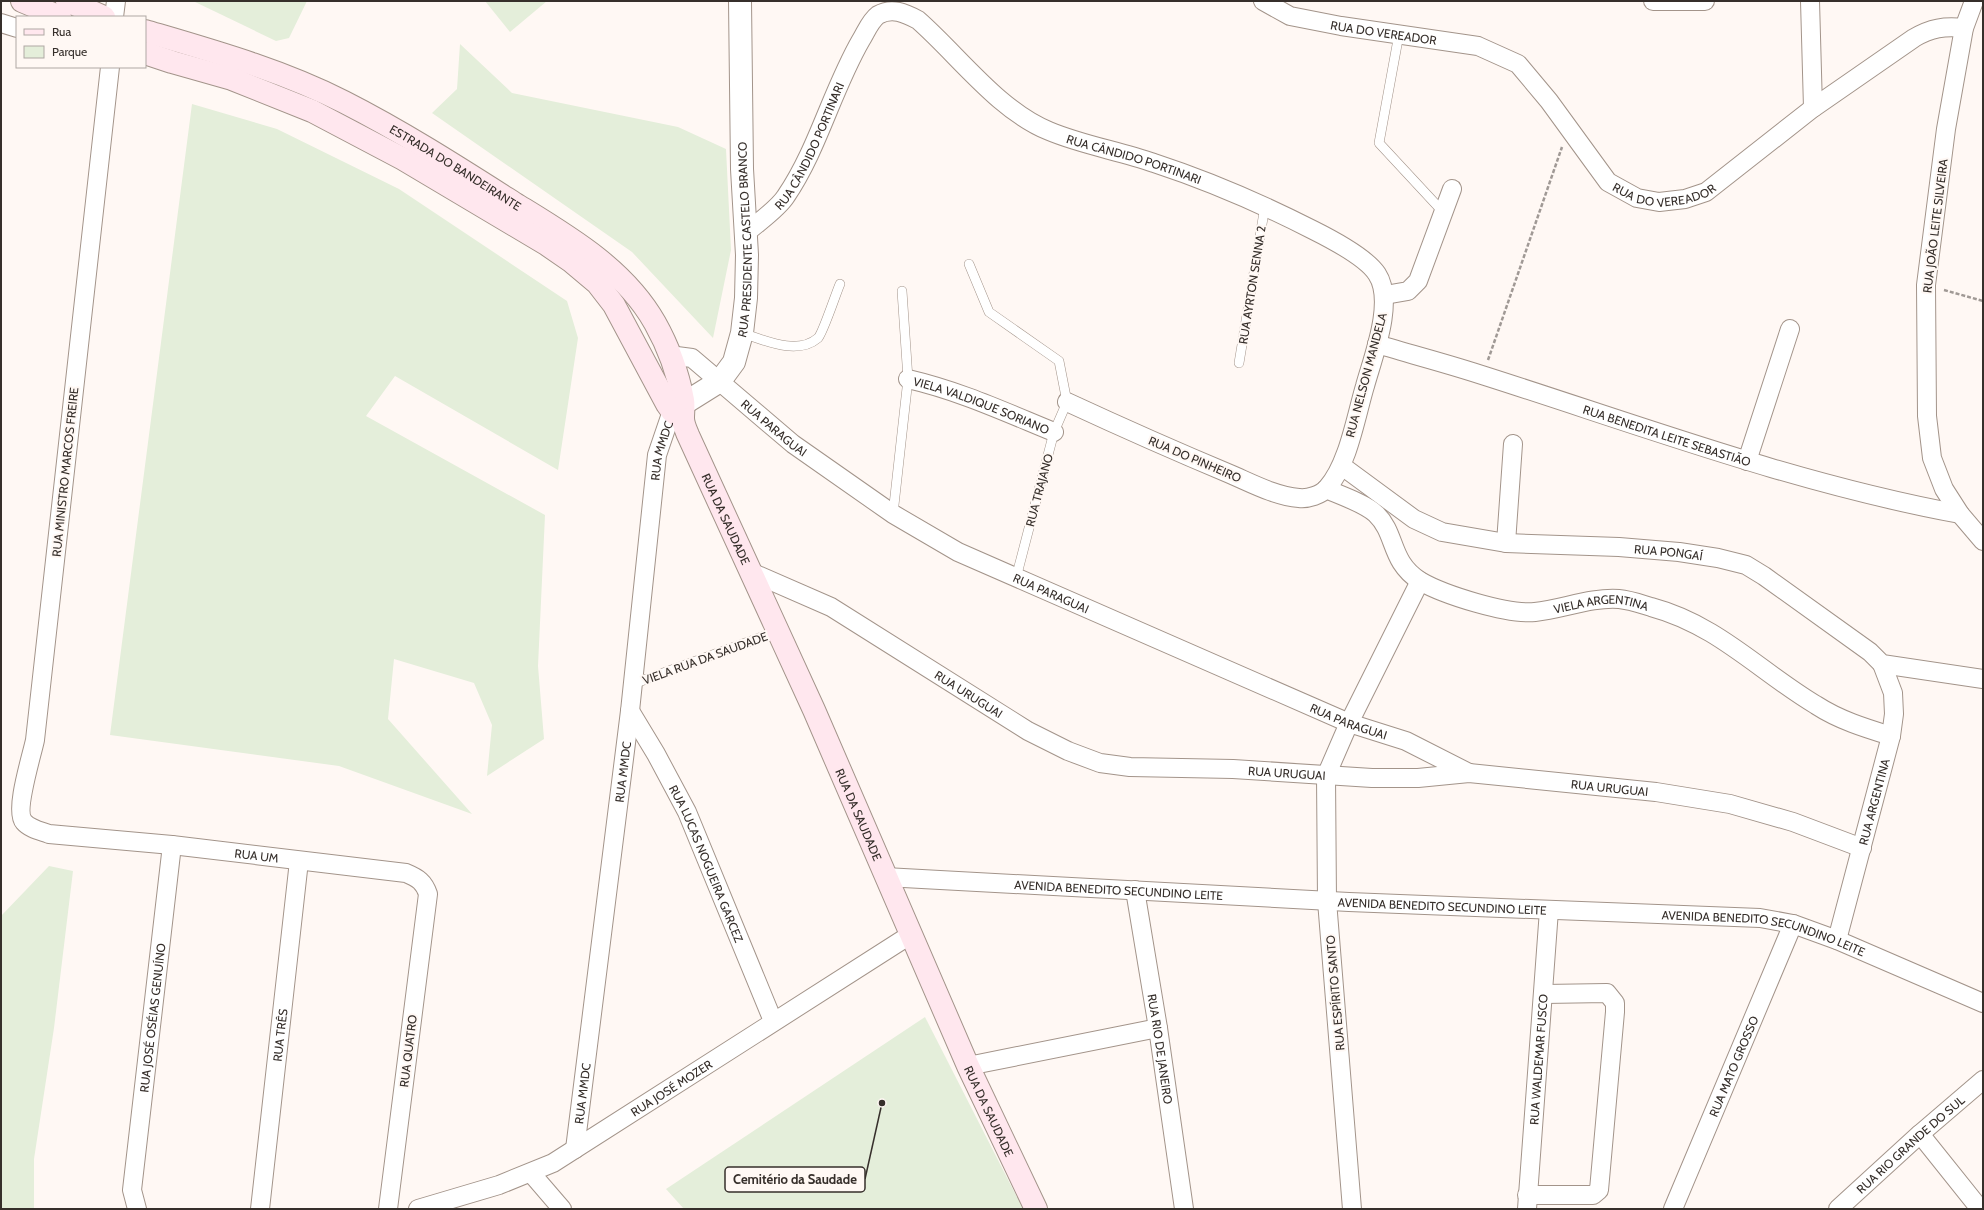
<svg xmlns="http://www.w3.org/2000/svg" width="1984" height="1210" font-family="Cabin,sans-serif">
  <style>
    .green { fill: #e4eeda }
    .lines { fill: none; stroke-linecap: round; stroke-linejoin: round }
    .service-casing { stroke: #a3948a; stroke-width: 10 }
    .minor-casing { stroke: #a3948a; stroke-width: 20 }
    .tertiary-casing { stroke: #a3948a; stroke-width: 24 }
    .secondary-casing { stroke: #a3948a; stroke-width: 24 }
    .path { stroke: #a09995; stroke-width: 2.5; stroke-dasharray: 4 2; stroke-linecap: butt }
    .service { stroke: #fff; stroke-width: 9 }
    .minor { stroke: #fff; stroke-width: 18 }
    .tertiary { stroke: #fff; stroke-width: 22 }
    .secondary { stroke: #ffe7ee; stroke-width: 22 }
    .labels { text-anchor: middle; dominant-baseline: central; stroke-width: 4; stroke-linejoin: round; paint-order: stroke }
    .street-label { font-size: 12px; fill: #362f2b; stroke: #fff8f4 }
    .leader { fill: none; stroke: #362f2b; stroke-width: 1.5 }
    .callout-dot { fill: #362f2b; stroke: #fff8f4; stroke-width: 1.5 }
    .callout { fill: #fff8f4; stroke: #362f2b; stroke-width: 1.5 }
    .callout-label { font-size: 13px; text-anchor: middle; font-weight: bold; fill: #362f2b }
  </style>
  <rect width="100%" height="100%" fill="#fff8f4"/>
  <g class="green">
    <polygon points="193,1 307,1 289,38 276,41"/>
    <polygon points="485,1 547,1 510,32"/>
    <polygon points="460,44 512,93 678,127 726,149 731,250 713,338 632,252 432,113 457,89"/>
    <polygon points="192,104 277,129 399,189 567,301 578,338 558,470 395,376 366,416 545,515 538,666 544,739 487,776 492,725 474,683 394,659 388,719 472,814 339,766 110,735"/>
    <polygon points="49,866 73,871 54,1028 34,1159 34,1209 1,1209 1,916"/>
    <polygon points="925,1017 1023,1209 684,1209 666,1189"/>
  </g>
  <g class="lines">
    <defs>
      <g id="service">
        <polyline points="1399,34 1379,143 1444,213"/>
        <polyline points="969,264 989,312 1059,361 1067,402 1054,432 1016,578"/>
        <path d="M742,333C764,340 797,356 818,338C823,333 836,293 840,284"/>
        <polyline points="1239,363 1265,206"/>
        <polyline points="893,514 908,379 902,291"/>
        <polyline points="633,684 778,631"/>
      </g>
      <g id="minor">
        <path id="s1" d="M1263,1L1290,16L1341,26L1478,46L1518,64L1549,101L1608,182L1637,198L1659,202L1685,199L1706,192L1813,108L1914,38C1931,28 1944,26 1964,28"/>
        <polyline points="1653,1 1705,1"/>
        <polyline points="1810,1 1813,108"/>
        <polyline points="1974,1 1964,28 1946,129 1926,285 1927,416 1932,458 1944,489 1960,514 1983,541"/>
        <polyline points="114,17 116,1"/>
        <polyline points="1,23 17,28"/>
        <path id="s2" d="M110,67L35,740C32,755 14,811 24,822C30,829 41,831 49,834L172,845L406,873C418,878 424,882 428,894L388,1209"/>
        <path id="s3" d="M746,233C757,223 778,209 786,196C818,149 832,90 861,40C866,32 870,21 878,15C892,7 905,13 918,20C958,55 999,111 1049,131C1082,145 1120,151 1154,163C1209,181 1262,204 1313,230C1331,239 1366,257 1377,274C1395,301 1373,357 1365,386C1356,416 1348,465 1327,488C1321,495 1308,499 1299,498C1275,496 1251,483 1230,474C1175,451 1121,427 1067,402"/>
        <polyline points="1385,295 1408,291 1418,281 1452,189"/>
        <path id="s4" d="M1377,344C1413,355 1449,364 1485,376C1642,426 1797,484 1960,514"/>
        <path id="s5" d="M669,355L692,358L793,444L893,514L958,552L1349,723L1406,741L1469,773"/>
        <path id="s6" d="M908,379C960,391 1005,412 1054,432"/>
        <polyline points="1747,461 1790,329"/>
        <path id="s7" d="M1342,466L1414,519L1442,532L1506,543L1619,547L1679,552L1718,558L1746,565L1764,576L1870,652L1882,664L1983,679"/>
        <path id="s8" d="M1326,489C1340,495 1366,504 1376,514C1397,534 1389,561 1420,581C1444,595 1508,615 1535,612C1563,609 1591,597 1619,599C1630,600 1641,604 1651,607C1718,625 1759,671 1816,705C1839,720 1865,728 1891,736"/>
        <polyline points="1506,543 1513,444"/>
        <path id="s9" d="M753,573L831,607L1028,731L1068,751L1100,763L1130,767L1233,769L1372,778H1418L1469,773L1656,792L1730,804L1793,822L1862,848"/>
        <path id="s10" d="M630,711L656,754L687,812L773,1021"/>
        <path id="s11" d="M885,877L1349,902L1760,918L1793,924L1837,940L1983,1003"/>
        <path id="s12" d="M1135,890L1158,1028L1184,1209"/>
        <path id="s13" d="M1837,940L1891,736L1894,714L1893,693L1882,664"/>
        <polyline points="968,1066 1158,1028"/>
        <polyline points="1920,1134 1980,1209"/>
        <path id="s14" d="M575,1149L630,711L657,455L672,411"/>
        <polyline points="531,1173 562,1209"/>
        <polyline points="1527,1195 1593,1195 1599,1190 1615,1012 1615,1003 1607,993 1544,994"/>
        <path id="s15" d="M137,1209L132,1190L172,845"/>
        <path id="s16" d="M260,1209L299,861"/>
        <path id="s17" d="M418,1209L499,1185L553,1163L910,935"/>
        <polyline points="1352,1209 1327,901 1326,776 1349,723 1420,581"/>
        <path id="s18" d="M1527,1209L1549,910"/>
        <path id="s19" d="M1673,1209L1793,924"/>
        <path id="s20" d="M1838,1209L1920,1134L1983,1080"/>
      </g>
      <g id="tertiary">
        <path id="s21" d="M672,411L720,381L734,362L742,333L746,298L747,255L742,169L740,1"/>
      </g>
      <g id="secondary">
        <polyline points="22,1 60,17"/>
        <polyline points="67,1 104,17"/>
        <path id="s22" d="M145,31C213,51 281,70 344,102C403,132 459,168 514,203C566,235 624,268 655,323C668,346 678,374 683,400C684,406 683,412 683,418C683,424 686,430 688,435L814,710L968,1066L1036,1209"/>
        <polyline points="145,53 172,62 232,79 312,111 403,159 546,244 572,262 597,283 614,305 667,404 672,411 683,420"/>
      </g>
    </defs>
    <use href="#service" class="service-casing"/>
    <use href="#minor" class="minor-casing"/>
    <use href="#tertiary" class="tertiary-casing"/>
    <use href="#secondary" class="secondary-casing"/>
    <g class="path">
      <polyline points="1944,290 1983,301"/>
      <polyline points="1488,360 1562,147"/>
    </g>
    <use href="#service" class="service"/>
    <use href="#minor" class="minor"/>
    <use href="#tertiary" class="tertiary"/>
    <use href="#secondary" class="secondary"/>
  </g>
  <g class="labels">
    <g class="street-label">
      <text stroke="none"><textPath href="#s1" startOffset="126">RUA DO VEREADOR</textPath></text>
      <text stroke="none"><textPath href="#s3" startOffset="110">RUA CÂNDIDO PORTINARI</textPath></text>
      <text stroke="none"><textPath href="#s3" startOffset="563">RUA CÂNDIDO PORTINARI</textPath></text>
      <text stroke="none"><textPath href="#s22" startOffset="341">ESTRADA DO BANDEIRANTE</textPath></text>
      <text stroke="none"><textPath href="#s1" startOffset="474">RUA DO VEREADOR</textPath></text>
      <text transform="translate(1935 226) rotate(-83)">RUA JOÃO LEITE SILVEIRA</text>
      <text stroke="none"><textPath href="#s21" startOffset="204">RUA PRESIDENTE CASTELO BRANCO</textPath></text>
      <text transform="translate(1252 285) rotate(-81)">RUA AYRTON SENNA 2</text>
      <text transform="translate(1366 375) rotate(-75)">RUA NELSON MANDELA</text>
      <text stroke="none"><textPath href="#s6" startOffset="78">VIELA VALDIQUE SORIANO</textPath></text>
      <text stroke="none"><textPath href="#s5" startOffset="131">RUA PARAGUAI</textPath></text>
      <text stroke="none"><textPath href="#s4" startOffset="304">RUA BENEDITA LEITE SEBASTIÃO</textPath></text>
      <text stroke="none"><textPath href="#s14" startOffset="704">RUA MMDC</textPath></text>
      <text transform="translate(1195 459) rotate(23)">RUA DO PINHEIRO</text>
      <text transform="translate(65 472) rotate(-84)">RUA MINISTRO MARCOS FREIRE</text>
      <text transform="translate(1039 490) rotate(-75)">RUA TRAJANO</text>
      <text stroke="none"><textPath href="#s22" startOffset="807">RUA DA SAUDADE</textPath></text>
      <text stroke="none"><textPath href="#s7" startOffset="348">RUA PONGAÍ</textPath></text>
      <text stroke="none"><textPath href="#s5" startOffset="455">RUA PARAGUAI</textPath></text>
      <text stroke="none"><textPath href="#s8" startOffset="325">VIELA ARGENTINA</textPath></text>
      <text transform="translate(705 658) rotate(-20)">VIELA RUA DA SAUDADE</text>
      <text stroke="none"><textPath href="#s9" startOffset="248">RUA URUGUAI</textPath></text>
      <text stroke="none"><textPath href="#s5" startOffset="779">RUA PARAGUAI</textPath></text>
      <text stroke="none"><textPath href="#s14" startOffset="380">RUA MMDC</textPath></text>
      <text stroke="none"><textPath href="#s9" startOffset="584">RUA URUGUAI</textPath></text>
      <text stroke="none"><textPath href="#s9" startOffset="908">RUA URUGUAI</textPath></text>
      <text stroke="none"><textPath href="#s13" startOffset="143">RUA ARGENTINA</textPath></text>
      <text stroke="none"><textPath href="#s22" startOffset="1131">RUA DA SAUDADE</textPath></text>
      <text stroke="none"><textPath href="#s2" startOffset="998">RUA UM</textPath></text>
      <text stroke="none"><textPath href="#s10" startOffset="171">RUA LUCAS NOGUEIRA GARCEZ</textPath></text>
      <text stroke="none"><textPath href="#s11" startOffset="234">AVENIDA BENEDITO SECUNDINO LEITE</textPath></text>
      <text stroke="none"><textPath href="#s11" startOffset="558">AVENIDA BENEDITO SECUNDINO LEITE</textPath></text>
      <text stroke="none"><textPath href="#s11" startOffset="882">AVENIDA BENEDITO SECUNDINO LEITE</textPath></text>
      <text transform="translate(1335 993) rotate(-95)">RUA ESPÍRITO SANTO</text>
      <text stroke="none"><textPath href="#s15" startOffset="193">RUA JOSÉ OSÉIAS GENUÍNO</textPath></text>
      <text stroke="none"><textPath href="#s16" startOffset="175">RUA TRÊS</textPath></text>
      <text stroke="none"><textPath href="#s12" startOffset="161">RUA RIO DE JANEIRO</textPath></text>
      <text transform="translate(408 1051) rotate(-83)">RUA QUATRO</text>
      <text stroke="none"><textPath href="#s18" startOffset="150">RUA WALDEMAR FUSCO</textPath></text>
      <text stroke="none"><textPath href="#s19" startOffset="155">RUA MATO GROSSO</textPath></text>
      <text stroke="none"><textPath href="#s17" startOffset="283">RUA JOSÉ MOZER</textPath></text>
      <text stroke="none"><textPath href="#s14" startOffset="56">RUA MMDC</textPath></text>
      <text stroke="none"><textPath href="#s22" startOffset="1455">RUA DA SAUDADE</textPath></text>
      <text stroke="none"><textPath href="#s20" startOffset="97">RUA RIO GRANDE DO SUL</textPath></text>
    </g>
  </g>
  <path class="leader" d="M882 1103L865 1179"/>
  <circle class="callout-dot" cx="882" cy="1103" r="4"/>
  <rect class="callout" x="725" y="1167" width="140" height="25" rx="4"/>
  <g class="callout-label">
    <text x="795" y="1184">Cemitério da Saudade</text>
  </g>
  <rect width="1984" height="1210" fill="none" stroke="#362f2b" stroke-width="4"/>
  <rect x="16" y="16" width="130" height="52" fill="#fff8f4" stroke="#afa8a4"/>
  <rect x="24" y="29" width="20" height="6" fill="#ffe7ee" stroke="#afa8a4"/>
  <text x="52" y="36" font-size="12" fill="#362f2b">Rua</text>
  <rect x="24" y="46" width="20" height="12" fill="#e4eeda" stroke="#afa8a4"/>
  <text x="52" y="56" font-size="12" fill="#362f2b">Parque</text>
</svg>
